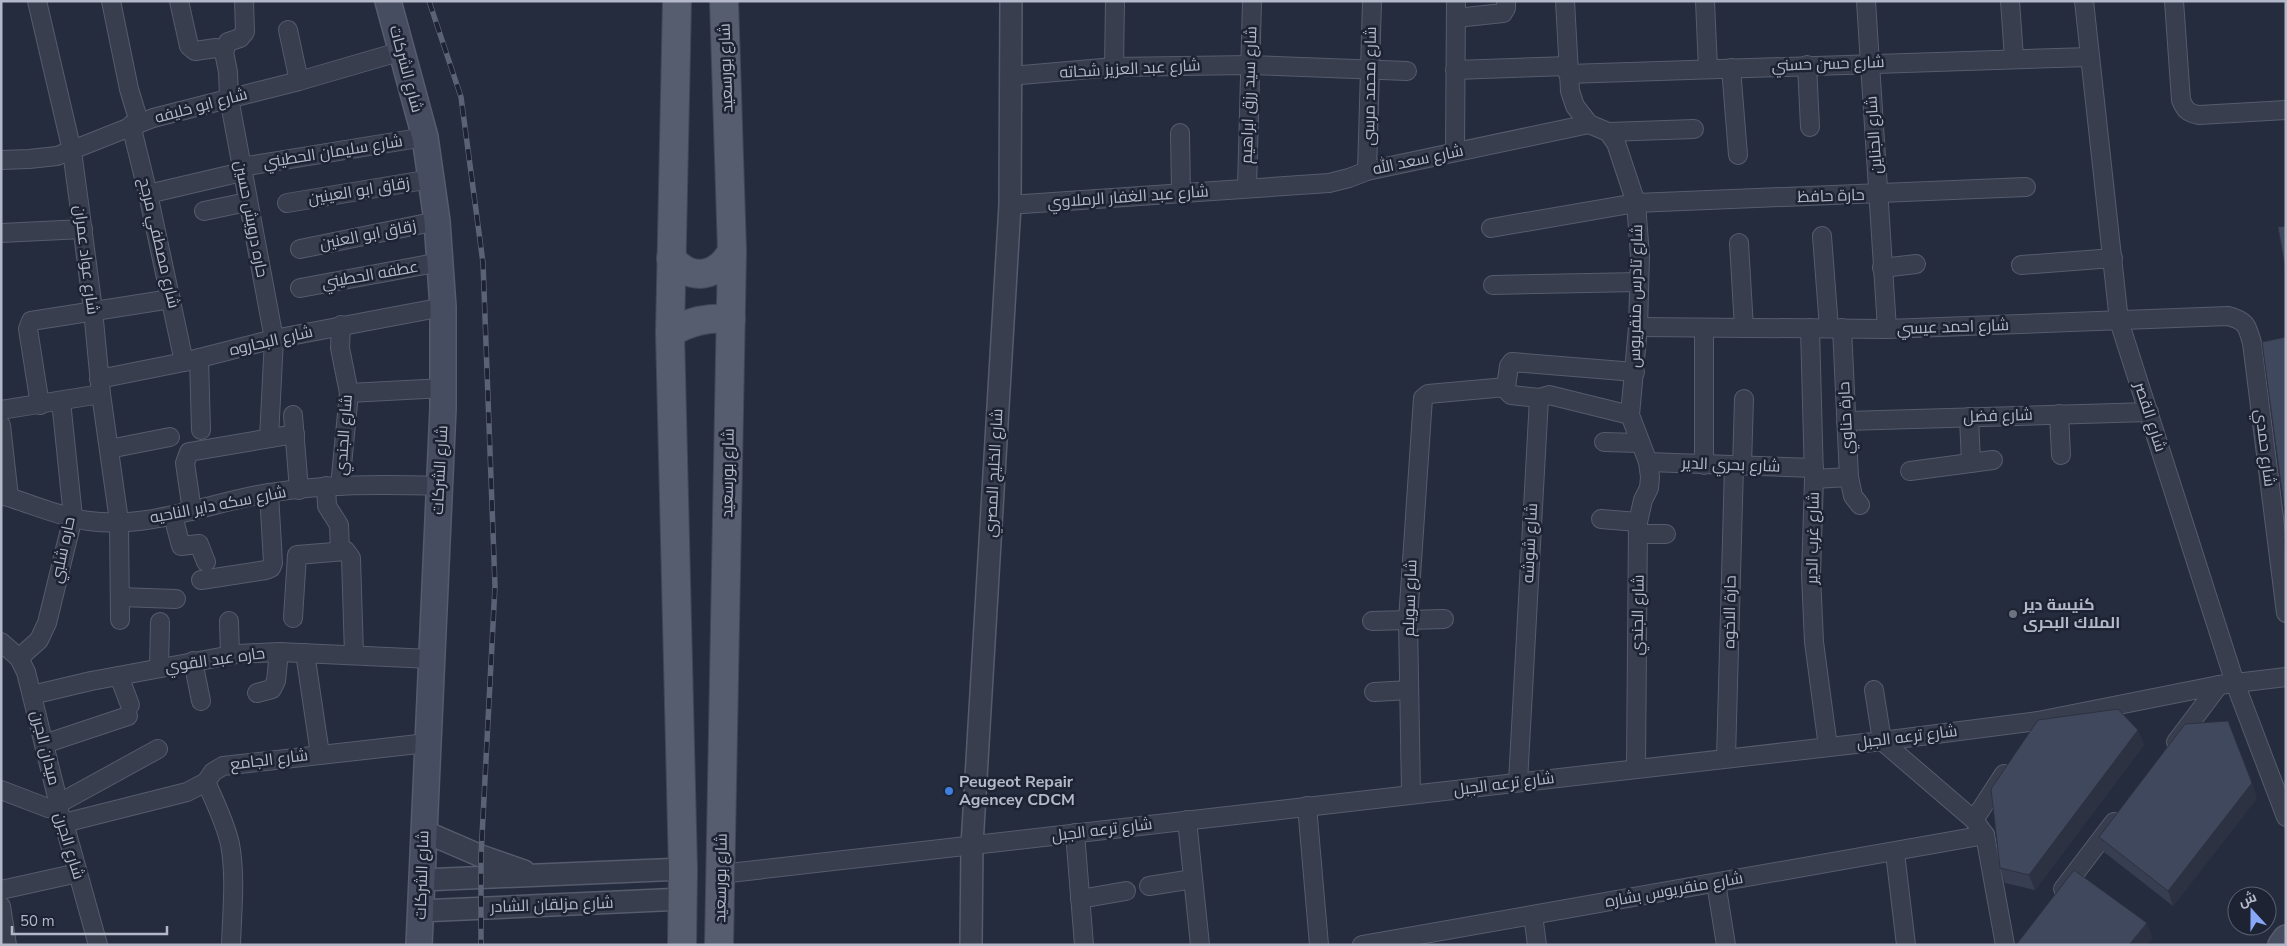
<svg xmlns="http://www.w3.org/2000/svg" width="2287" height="946" font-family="'Nunito Sans',Cairo,sans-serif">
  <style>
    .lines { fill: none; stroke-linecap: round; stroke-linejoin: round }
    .minor-casing { stroke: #565c6c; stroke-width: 20 }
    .tertiary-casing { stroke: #565c6c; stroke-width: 24 }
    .secondary-casing { stroke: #565c6c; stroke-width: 28 }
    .primary-casing { stroke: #414757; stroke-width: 30 }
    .minor { stroke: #383e4e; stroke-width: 18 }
    .tertiary { stroke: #383e4e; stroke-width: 21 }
    .secondary { stroke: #464d61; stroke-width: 25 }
    .primary { stroke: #565d6e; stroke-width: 28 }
    .rail-casing { stroke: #5a6275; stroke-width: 5.5 }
    .rail { stroke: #1d2333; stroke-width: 4; stroke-dasharray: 11; stroke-linecap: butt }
    .wall { fill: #373e51 }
    .shaded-wall { fill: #2d3242 }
    .building { fill: #40485e; stroke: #2d3242 }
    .worship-dot { fill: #6b7280; stroke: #1d2333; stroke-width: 2 }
    .shop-dot { fill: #3f7fe0; stroke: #1d2333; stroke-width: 2 }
    .labels { text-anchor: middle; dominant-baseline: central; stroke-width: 5; stroke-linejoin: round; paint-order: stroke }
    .street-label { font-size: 16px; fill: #b4b9c9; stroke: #1d2333 }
    .poi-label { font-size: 16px; font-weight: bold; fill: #b4b9c9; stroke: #1d2333; text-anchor: start }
  </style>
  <rect width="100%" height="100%" fill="#242c3e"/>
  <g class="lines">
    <defs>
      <g id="minor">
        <polyline points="37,1 72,151 79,203 93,310 101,394 119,521 120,620"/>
        <polyline points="111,1 129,89 139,122"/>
        <polyline points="179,1 189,46 195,51 216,48 224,52"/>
        <polyline points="244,1 245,32 240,38 228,42 224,52 228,72 229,98 274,339 269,438"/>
        <polyline points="1565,1 1570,91 1575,106 1589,124 1608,132 1616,143 1636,203 1640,256 1638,327 1630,415 1648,462 1650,477 1649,488 1643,500 1638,522 1636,769"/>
        <polyline points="1705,1 1708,69"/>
        <polyline points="1866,1 1887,329"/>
        <polyline points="2010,1 2014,58"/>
        <polyline points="2084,1 2119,321 2235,683 2286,817"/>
        <path d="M2174,1L2181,100C2185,110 2188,113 2199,115L2286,110"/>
        <polyline points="1456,18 1503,13 1506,8 1506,1"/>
        <polyline points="288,30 299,81"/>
        <polyline points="1807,65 1810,127"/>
        <polyline points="1114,67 1115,1"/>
        <polyline points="1731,68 1738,155"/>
        <polyline points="1455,70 1568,66"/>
        <polyline points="1568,74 2089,57"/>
        <polyline points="1010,76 1114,67 1250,65 1407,71"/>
        <polyline points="131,125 148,194 184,362"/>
        <polyline points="1608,132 1694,129"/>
        <polyline points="1180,133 1181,193"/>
        <polyline points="1455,152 1456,1"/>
        <polyline points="1,160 29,159 57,156 153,118 299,81 402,51"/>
        <polyline points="241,167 425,137"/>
        <polyline points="1367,171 1372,1"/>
        <polyline points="1247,188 1252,1"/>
        <polyline points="148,194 242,172"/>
        <polyline points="287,203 431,179"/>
        <polyline points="1010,205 1329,183 1349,178 1367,171 1589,124"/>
        <polyline points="204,211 247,202"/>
        <polyline points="1491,228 1636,203 2026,187"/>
        <polyline points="1,233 83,229"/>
        <polyline points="1822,236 1829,328"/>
        <polyline points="1739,243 1744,328"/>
        <polyline points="300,249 437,221"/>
        <polyline points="2021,265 2113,258"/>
        <polyline points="1882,268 1916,264"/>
        <polyline points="1493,285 1639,282"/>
        <polyline points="300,288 441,262"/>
        <path d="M1638,327L1887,329L2228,316C2247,321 2247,326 2252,343L2286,613"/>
        <polyline points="1704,328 1704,465"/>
        <polyline points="1810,328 1814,479 1811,575 1814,642 1828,747"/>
        <polyline points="1842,328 1849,477 1853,496 1860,505"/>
        <polyline points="199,358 201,430"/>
        <polyline points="99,379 184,362 274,339 443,307"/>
        <polyline points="1506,387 1506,390 1511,395 1539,398"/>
        <polyline points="349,393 444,388"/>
        <polyline points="40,405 28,329 31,321 171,299"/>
        <polyline points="1,410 101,394"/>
        <polyline points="2059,414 2061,455"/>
        <polyline points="293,415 299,490"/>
        <polyline points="1969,417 1971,463"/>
        <polyline points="1846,421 2149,412"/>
        <polyline points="1,425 9,497"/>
        <polyline points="1604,442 1639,443"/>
        <polyline points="109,449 170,437"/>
        <polyline points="1648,462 1814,468"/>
        <polyline points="1742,466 1744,399"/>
        <polyline points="1910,471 1993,460"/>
        <polyline points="1814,479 1849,477"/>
        <polyline points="326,486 327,506 339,525 340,551"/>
        <polyline points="340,486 349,393 340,348 341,325"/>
        <path d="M1,495C30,503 59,517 89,521C150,529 209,503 268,493C325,484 382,484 439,486"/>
        <polyline points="192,511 185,463 189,452 295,434"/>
        <polyline points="173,516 181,546 199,544 206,562"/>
        <polyline points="1601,519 1638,522"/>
        <polyline points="1639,534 1666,534"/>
        <polyline points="201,580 266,570 271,568 273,563 269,493"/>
        <polyline points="120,597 176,599"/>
        <polyline points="293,618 297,555 346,551 351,558 354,655"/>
        <polyline points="229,621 230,655"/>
        <polyline points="1372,621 1444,619"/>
        <polyline points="1,642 19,658 26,672 58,801 56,805 48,808 1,790"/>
        <polyline points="305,653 320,754"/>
        <polyline points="19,658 39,640 47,623 73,517 61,401"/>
        <polyline points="193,661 201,701"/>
        <polyline points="159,668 160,622"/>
        <polyline points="119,676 130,705"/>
        <polyline points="1874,690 1882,741 1974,820 1985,835 2005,945"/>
        <polyline points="1374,692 1409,690"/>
        <polyline points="257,693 272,689 276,681 279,652"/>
        <polyline points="32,695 91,681 237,654 279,652 431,659"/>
        <polyline points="2176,742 2219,685"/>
        <polyline points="44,744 128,716"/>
        <polyline points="1726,758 1734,466"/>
        <path d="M206,782C215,802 225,822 230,844C236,877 232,911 231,945"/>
        <polyline points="1518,782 1539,398 1549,395 1630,415"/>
        <polyline points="1411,794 1408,620 1423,398 1428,394 1506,387 1509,366 1512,362 1635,372"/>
        <polyline points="1307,806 1319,945"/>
        <polyline points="1187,820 1200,945"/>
        <polyline points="1974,820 2004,774"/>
        <polyline points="64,823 187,792 206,782 213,772 223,766 427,743"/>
        <polyline points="1075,833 1084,945"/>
        <polyline points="1895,853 1906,945"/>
        <polyline points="721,874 1882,741 2038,721 2219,685 2286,677"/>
        <polyline points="1716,883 1726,945"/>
        <polyline points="1149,886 1193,879"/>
        <polyline points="2063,889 2114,822"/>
        <polyline points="1,890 78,873"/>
        <polyline points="1080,899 1126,891"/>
        <polyline points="1,906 7,945"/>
        <polyline points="1533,915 1537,945"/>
        <polyline points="98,945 64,823 56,805 158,749"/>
        <polyline points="1362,945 1985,835"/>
      </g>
      <g id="tertiary">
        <polyline points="423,831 481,856 524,871"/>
        <polyline points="422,880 683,869"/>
        <polyline points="420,911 683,899"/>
        <polyline points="971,945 972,845 1010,205 1011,1"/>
      </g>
      <g id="secondary">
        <polyline points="388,1 425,137 437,221 443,307 443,408 419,945"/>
        <polyline points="2281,945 2286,938"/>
      </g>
      <g id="primary">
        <polyline points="677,1 670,333 683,869 682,945"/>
        <path d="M671,258C691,282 717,278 732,251"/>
        <path d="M670,333C690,321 708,317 731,319"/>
        <polyline points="719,945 732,251 724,1"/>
      </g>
    </defs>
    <use href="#minor" class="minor-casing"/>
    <use href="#tertiary" class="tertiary-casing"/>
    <use href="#secondary" class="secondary-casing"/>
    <use href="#primary" class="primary-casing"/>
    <use href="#minor" class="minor"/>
    <use href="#tertiary" class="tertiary"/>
    <use href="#secondary" class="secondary"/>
    <use href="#primary" class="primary"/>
    <defs>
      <polyline id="rail" points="429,1 461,97 483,263 495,586 481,856 481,945"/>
    </defs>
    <use href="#rail" class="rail-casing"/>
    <use href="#rail" class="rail"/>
  </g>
  <g class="wall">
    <polygon points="2138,730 2144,745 2035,890 2005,883 2000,868"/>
    <polygon points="2257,798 2173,906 2104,852 2099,837"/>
  </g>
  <g class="shaded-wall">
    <polygon points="2138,730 2144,745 2035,890 2029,875"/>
    <polygon points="2252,783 2257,798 2173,906 2168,891"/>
    <polygon points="2147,923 2153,938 2147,945 2129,945"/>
  </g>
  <g class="building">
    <polygon points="2286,226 2286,273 2278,227"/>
    <polygon points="2286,337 2286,507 2284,507 2262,342"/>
    <polygon points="2286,538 2286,553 2284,539"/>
    <polygon points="2118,709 2138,730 2029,875 2000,868 1991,789 2038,720"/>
    <polygon points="2228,721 2252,783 2168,891 2099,837 2185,724"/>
    <polygon points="2074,870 2147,923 2129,945 2016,945"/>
  </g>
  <circle class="worship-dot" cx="2013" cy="614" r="5"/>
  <circle class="shop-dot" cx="949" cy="791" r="5"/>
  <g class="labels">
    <g class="street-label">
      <text transform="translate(1828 64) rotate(-2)">شارع حسن حسني</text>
      <text transform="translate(726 68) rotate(-92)">شارع بورسعيد</text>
      <text transform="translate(406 69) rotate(75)">شارع الشركات</text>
      <text transform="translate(1130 69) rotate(-3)">شارع عبد العزيز شحاته</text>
      <text transform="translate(1370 86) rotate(-89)">شارع محمد مرسى</text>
      <text transform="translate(1249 95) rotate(-88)">شارع سيد رزق ابراهيم</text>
      <text transform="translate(201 106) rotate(-15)">شارع ابو خليفه</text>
      <text transform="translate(1874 135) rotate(-94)">شارع الجناين</text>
      <text transform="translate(333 152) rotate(-9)">شارع سليمان الحطيني</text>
      <text transform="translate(1418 160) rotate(-12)">شارع سعد الله</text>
      <text transform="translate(359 191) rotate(-9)">زقاق ابو العينين</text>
      <text transform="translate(1831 196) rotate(-2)">حارة حافظ</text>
      <text transform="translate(1128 197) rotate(-4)">شارع عبد الغفار الرملاوي</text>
      <text transform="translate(251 219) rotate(79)">حاره درويش حسين</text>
      <text transform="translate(368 235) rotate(-11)">زقاق ابو العنين</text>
      <text transform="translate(159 243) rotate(77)">شارع مصطفي مرجح</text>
      <text transform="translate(86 260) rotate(83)">شارع عواد عمران</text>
      <text transform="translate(370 275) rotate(-10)">عطفه الحطيني</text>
      <text transform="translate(1636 296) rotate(-89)">شارع تادرس منقريوس</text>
      <text transform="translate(1953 327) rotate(-2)">شارع احمد عيسي</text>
      <text transform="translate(271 341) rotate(-13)">شارع البحاروه</text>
      <text transform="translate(1998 416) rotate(-2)">شارع فضل</text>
      <text transform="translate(2150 417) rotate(72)">شارع القصر</text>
      <text transform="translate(1846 418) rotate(-93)">حارة حناوي</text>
      <text transform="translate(344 435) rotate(-86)">شارع الجندي</text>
      <text transform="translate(2265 448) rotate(83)">شارع حمدي</text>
      <text transform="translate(1731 465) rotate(2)">شارع بحري الدير</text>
      <text transform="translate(440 470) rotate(-87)">شارع الشركات</text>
      <text transform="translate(728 473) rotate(-89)">شارع بورسعيد</text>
      <text transform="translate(994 473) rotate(-87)">شارع الخليج المصري</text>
      <text transform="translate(218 505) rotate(-11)">شارع سكه داير الناحيه</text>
      <text transform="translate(1813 538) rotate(-89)">شارع غرب الدير</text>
      <text transform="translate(1530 543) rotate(-87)">شارع شوشه</text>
      <text transform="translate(63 550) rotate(-78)">حاره شلبي</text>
      <text transform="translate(1410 598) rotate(-88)">شارع سويلم</text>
      <text transform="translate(1730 612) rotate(-89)">حارة الاخوه</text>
      <text transform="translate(1638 615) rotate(-89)">شارع الجندي</text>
      <text transform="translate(215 660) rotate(-8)">حاره عبد القوي</text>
      <text transform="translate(1907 737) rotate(-7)">شارع ترعه الجبل</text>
      <text transform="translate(45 748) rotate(76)">ميدان الجرن</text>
      <text transform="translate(269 760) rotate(-7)">شارع الجامع</text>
      <text transform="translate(1504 784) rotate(-7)">شارع ترعه الجبل</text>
      <text transform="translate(1102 830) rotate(-7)">شارع ترعه الجبل</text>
      <text transform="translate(69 846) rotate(73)">شارع الجرن</text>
      <text transform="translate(422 875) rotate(-88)">شارع الشركات</text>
      <text transform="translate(721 878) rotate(-89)">شارع بورسعيد</text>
      <text transform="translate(1674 890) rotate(-10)">شارع منقريوس بشاره</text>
      <text transform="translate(552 905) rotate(-2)">شارع مزلقان الشادر</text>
    </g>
    <g class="poi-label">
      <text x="2023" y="605">كنيسة دير<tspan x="2023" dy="18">الملاك البحرى</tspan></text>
      <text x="959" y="782">Peugeot Repair<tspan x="959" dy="18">Agencey CDCM</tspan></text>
    </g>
  </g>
  <rect width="2287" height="946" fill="none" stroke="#b4b9c9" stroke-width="5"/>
  <g transform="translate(2252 911) rotate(339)"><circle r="24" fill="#1d2333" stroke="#595f6f"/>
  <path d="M0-4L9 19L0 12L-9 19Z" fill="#8aa6f7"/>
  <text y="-8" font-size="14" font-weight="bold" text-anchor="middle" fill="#b4b9c9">ش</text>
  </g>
  <path d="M12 926v8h155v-8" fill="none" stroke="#b4b9c9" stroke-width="2.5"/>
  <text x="20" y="926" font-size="15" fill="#b4b9c9" stroke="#1d2333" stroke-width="4" paint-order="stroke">50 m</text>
</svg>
